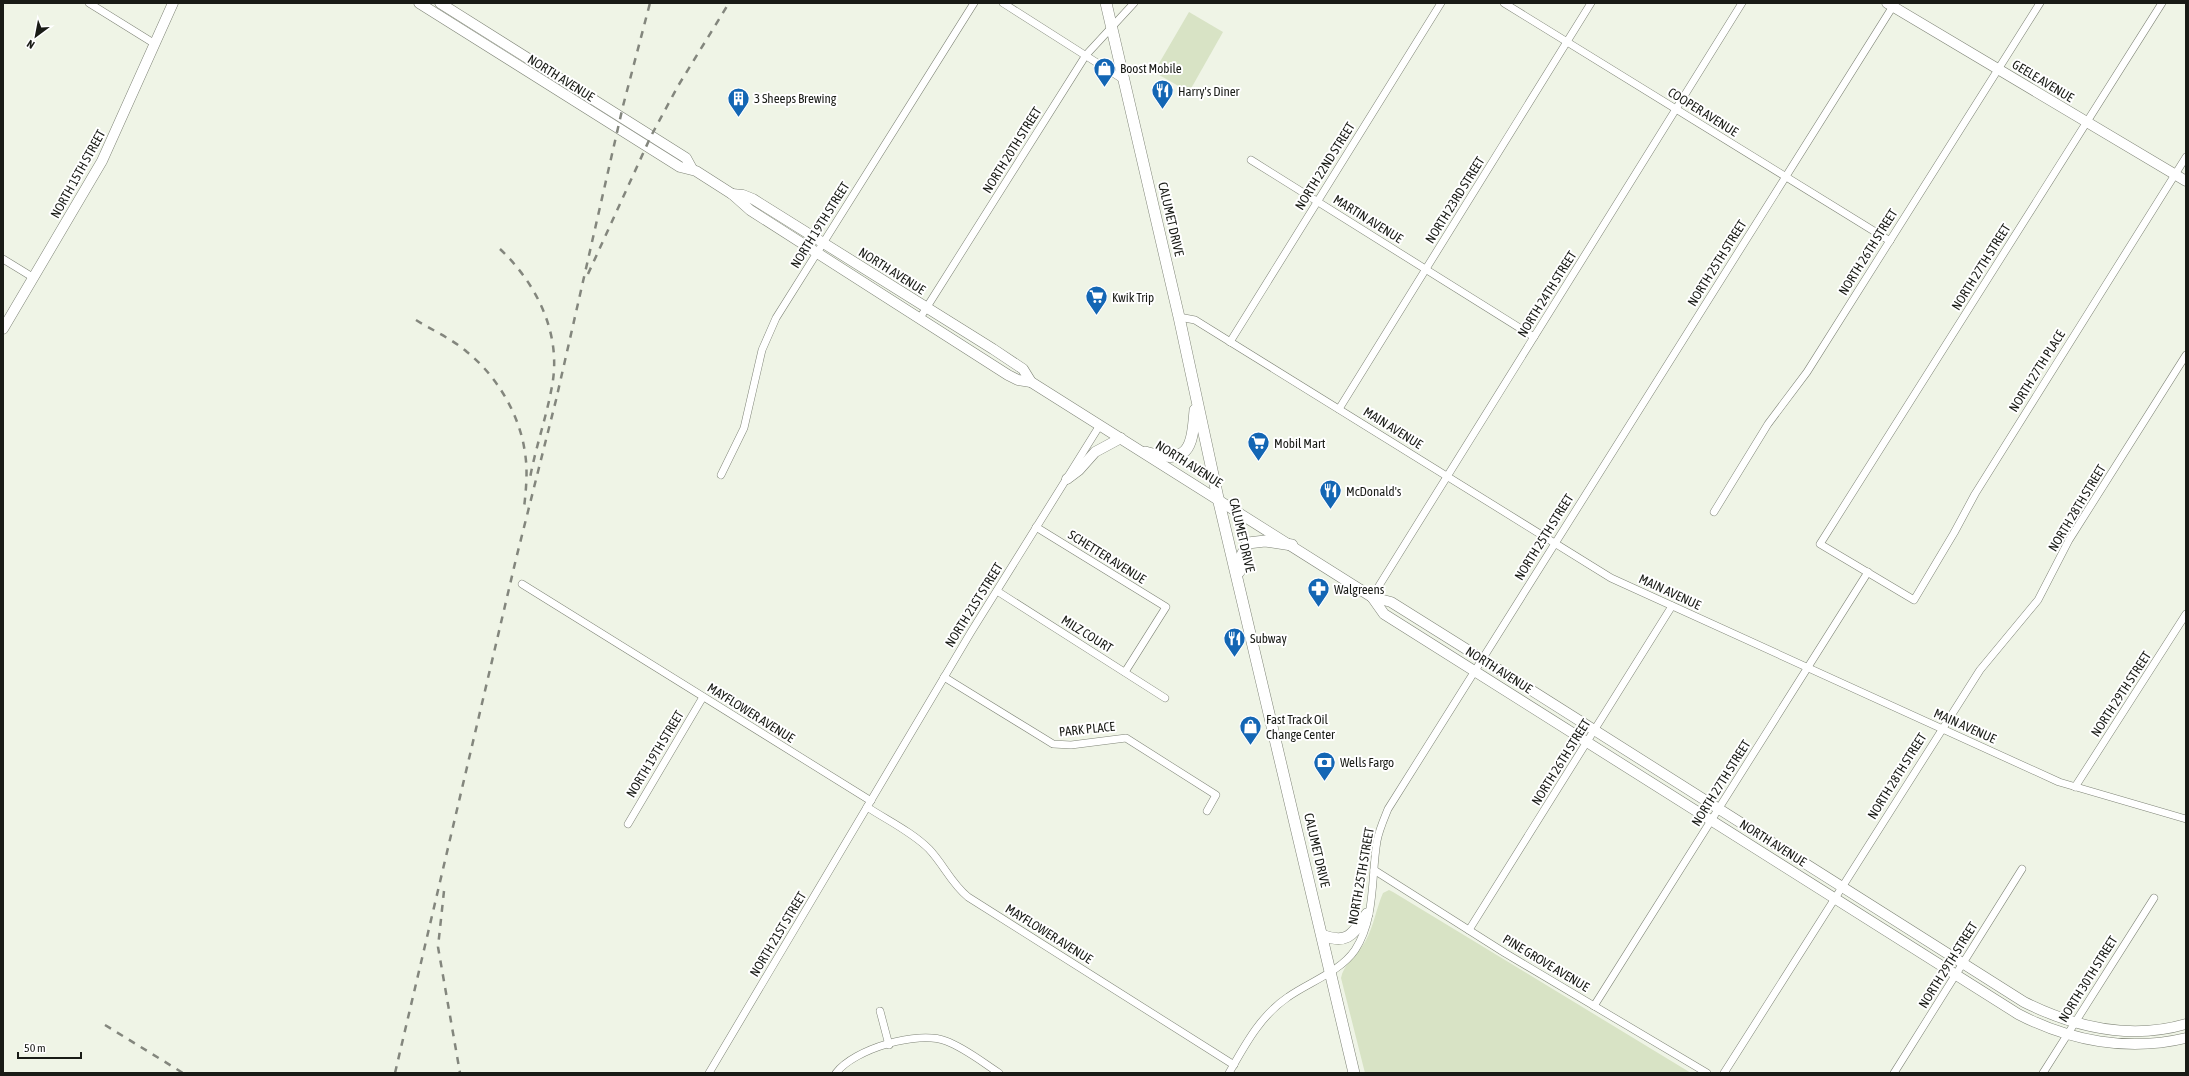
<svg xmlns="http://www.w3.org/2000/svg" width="2189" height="1076" font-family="'Asap Condensed',sans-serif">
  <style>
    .green { fill: #d8e3c5 }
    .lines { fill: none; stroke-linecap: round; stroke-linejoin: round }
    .street-casing { stroke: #7f8477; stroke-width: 8 }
    .secondary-casing { stroke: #7f8477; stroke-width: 11 }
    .primary-casing { stroke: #7f8477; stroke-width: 12 }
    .street { stroke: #fff; stroke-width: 7 }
    .secondary { stroke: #fff; stroke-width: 10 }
    .primary { stroke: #fff; stroke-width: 11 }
    .rail { stroke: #83867d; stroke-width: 2.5; stroke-dasharray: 7 7; stroke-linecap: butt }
    .labels { text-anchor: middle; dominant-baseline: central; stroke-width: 4; stroke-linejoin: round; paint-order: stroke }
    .poi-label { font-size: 13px; fill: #191b16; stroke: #fff; text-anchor: start }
    .street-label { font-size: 13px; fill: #191b16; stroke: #fff }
  </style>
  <rect width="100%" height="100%" fill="#eff4e6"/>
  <g class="green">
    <polygon points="1189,12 1223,32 1189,92 1154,72"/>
    <path d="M1389,890L1393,892L1691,1073H1365L1341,978C1343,965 1358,953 1365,942C1374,926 1376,909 1383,893Z"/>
  </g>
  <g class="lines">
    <defs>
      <g id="street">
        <polyline points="89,3 155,44"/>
        <polyline points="1003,3 1124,80"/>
        <polyline points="1504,3 1890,241"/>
        <polyline points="2162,3 1820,544 1914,600 1954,533 1975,494 2186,157"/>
        <polyline points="1251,160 1534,337"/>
        <polyline points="3,259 34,278"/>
        <polyline points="1179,317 1195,320 1611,578 2059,782 2186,819"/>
        <polyline points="920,318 1086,55 1134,3"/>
        <polyline points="1230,342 1441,3"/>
        <polyline points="1339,409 1591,3"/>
        <polyline points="721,475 744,428 762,350 776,318 974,3"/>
        <polyline points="1714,512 1768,424 1807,372 2040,3"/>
        <polyline points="1036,527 1166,607 1125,672"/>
        <polyline points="522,584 871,801"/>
        <polyline points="997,591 1165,698"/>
        <polyline points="1372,597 1742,3"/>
        <polyline points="944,677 1053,744 1071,745 1126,738 1216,795 1207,811"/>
        <polyline points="2075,787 2186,614"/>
        <path d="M867,807C887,820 912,832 929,849C944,865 951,883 968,897L1234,1065"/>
        <polyline points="628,824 703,697"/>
        <polyline points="1374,870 1505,953 1707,1073"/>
        <polyline points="1469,930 1672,606"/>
        <polyline points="1594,1006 1868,572"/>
        <polyline points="880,1011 889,1045"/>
        <polyline points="709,1073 971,632 1100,425"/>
        <path d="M836,1073C854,1049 918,1030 946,1041C965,1048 982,1062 999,1073"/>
        <path d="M1229,1073C1245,1045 1260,1016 1288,997C1309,982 1340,972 1355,950C1376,918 1371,876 1377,841C1379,830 1384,819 1388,809L1895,3"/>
        <polyline points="1724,1073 1980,670 2038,600 2069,540 2186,355"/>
        <polyline points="1894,1073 2022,869"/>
        <polyline points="2043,1073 2154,898"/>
      </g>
      <g id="secondary">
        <polyline points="419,3 680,167 696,171 732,194 750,210 1008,375 1018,380 1031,382"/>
        <polyline points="440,3 686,158 692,169"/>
        <polyline points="1887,3 2186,181"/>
        <path d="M732,194L743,195L753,199L993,349L1023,369L1031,382L1372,597L1391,602L1482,659L2024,1002C2074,1027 2131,1040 2186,1024"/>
        <polyline points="3,329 102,161 173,3"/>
        <polyline points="1067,479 1079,470 1095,452 1121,438"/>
        <path d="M1372,597L1384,614L2018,1014C2070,1041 2128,1052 2186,1038"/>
      </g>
      <g id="primary">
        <polyline points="1106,3 1179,317 1218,498 1354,1073"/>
        <path d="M1145,452C1189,465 1192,449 1195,410"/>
        <polyline points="1239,572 1241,557 1248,543 1265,541 1292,545"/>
        <path d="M1322,935C1348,945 1353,934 1367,914"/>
      </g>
    </defs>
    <use href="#street" class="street-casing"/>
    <use href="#secondary" class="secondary-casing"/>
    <use href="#primary" class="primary-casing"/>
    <use href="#street" class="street"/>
    <use href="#secondary" class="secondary"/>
    <use href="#primary" class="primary"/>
    <g class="rail">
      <path d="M500,249C535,282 560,330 553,380C548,413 536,445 530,478"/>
      <polyline points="588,274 651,136 678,86 729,3"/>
      <path d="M416,320C432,330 452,339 467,352C497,376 520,415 525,453C528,471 526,490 524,508"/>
      <polyline points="444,891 438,947 460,1073"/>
      <polyline points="105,1025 183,1073"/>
      <polyline points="395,1073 516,559 556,400 623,106 650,3"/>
    </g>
  </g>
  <defs>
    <symbol id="shop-pin" viewBox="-11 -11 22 30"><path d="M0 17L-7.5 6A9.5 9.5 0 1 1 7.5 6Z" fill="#1366b4" stroke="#fff"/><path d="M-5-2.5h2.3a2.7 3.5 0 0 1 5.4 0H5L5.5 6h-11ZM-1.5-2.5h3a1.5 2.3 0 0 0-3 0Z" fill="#fff"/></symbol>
    <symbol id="restaurant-pin" viewBox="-11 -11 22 30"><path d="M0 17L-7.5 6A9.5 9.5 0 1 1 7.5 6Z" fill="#1366b4" stroke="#fff"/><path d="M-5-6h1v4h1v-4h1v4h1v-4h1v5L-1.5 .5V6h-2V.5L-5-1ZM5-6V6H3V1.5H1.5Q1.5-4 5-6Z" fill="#fff"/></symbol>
    <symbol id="building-pin" viewBox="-11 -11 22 30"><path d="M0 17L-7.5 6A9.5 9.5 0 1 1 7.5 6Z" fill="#1366b4" stroke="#fff"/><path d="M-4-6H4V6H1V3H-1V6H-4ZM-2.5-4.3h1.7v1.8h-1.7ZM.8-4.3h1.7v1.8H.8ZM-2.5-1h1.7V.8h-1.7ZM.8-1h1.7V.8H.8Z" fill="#fff"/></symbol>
    <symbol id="supermarket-pin" viewBox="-11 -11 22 30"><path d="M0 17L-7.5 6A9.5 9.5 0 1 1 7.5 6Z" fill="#1366b4" stroke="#fff"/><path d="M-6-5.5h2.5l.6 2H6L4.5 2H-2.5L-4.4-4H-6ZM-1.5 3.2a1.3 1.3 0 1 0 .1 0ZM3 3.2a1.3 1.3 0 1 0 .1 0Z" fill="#fff"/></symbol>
    <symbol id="pharmacy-pin" viewBox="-11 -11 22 30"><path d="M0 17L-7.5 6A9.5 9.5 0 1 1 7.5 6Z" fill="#1366b4" stroke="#fff"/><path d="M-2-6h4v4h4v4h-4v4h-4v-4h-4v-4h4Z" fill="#fff"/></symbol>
    <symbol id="bank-pin" viewBox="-11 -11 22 30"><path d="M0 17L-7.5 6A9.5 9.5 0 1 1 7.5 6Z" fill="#1366b4" stroke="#fff"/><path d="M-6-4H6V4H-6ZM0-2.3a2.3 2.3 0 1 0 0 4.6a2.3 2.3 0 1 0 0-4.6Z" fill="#fff"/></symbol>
  </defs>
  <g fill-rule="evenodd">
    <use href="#shop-pin" x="1092" y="56" width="25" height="34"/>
    <use href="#restaurant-pin" x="1150" y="78" width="25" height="34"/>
    <use href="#building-pin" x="726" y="86" width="25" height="34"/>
    <use href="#supermarket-pin" x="1084" y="284" width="25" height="34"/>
    <use href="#supermarket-pin" x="1246" y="430" width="25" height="34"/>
    <use href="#restaurant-pin" x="1318" y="478" width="25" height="34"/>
    <use href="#pharmacy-pin" x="1306" y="576" width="25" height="34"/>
    <use href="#restaurant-pin" x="1222" y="626" width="25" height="34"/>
    <use href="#shop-pin" x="1238" y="714" width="25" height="34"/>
    <use href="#bank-pin" x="1312" y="750" width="25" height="34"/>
  </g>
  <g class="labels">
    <g class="poi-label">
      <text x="1120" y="68">Boost Mobile</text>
      <text x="1178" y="91">Harry's Diner</text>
      <text x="754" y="98">3 Sheeps Brewing</text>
      <text x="1112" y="297">Kwik Trip</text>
      <text x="1274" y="443">Mobil Mart</text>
      <text x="1346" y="491">McDonald's</text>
      <text x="1334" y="589">Walgreens</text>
      <text x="1250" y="638">Subway</text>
      <text x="1266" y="719">Fast Track Oil<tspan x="1266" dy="15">Change Center</tspan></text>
      <text x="1340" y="762">Wells Fargo</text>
    </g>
    <g class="street-label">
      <text transform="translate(561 78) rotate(32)">NORTH AVENUE</text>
      <text transform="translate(2043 81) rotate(31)">GEELE AVENUE</text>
      <text transform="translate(1703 112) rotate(32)">COOPER AVENUE</text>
      <text transform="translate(1012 150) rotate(-58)">NORTH 20TH STREET</text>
      <text transform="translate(1325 166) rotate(-58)">NORTH 22ND STREET</text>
      <text transform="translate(78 174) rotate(-61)">NORTH 15TH STREET</text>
      <text transform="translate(1455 200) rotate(-58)">NORTH 23RD STREET</text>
      <text transform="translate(1171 219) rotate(77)">CALUMET DRIVE</text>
      <text transform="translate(1368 219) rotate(32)">MARTIN AVENUE</text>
      <text transform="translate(820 225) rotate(-58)">NORTH 19TH STREET</text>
      <text transform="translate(1868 252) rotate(-58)">NORTH 26TH STREET</text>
      <text transform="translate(1717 263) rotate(-58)">NORTH 25TH STREET</text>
      <text transform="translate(1981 267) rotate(-58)">NORTH 27TH STREET</text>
      <text transform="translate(892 271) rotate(32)">NORTH AVENUE</text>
      <text transform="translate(1547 294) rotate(-58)">NORTH 24TH STREET</text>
      <text transform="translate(2037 371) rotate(-58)">NORTH 27TH PLACE</text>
      <text transform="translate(1393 428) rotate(32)">MAIN AVENUE</text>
      <text transform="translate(1189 464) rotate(32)">NORTH AVENUE</text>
      <text transform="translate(2077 508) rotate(-59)">NORTH 28TH STREET</text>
      <text transform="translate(1242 535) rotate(77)">CALUMET DRIVE</text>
      <text transform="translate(1544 537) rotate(-58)">NORTH 25TH STREET</text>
      <text transform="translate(1107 557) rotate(32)">SCHETTER AVENUE</text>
      <text transform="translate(1670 592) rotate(25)">MAIN AVENUE</text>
      <text transform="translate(974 605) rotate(-58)">NORTH 21ST STREET</text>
      <text transform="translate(1087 634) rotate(32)">MILZ COURT</text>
      <text transform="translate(1499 670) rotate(32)">NORTH AVENUE</text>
      <text transform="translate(2121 694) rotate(-57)">NORTH 29TH STREET</text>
      <text transform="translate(751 713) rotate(32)">MAYFLOWER AVENUE</text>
      <text transform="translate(1965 726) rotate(24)">MAIN AVENUE</text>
      <text transform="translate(1087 729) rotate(-6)">PARK PLACE</text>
      <text transform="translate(655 754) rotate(-59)">NORTH 19TH STREET</text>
      <text transform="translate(1561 762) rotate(-58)">NORTH 26TH STREET</text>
      <text transform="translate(1897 776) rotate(-58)">NORTH 28TH STREET</text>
      <text transform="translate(1721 783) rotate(-58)">NORTH 27TH STREET</text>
      <text transform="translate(1773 843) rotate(32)">NORTH AVENUE</text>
      <text transform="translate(1317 850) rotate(77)">CALUMET DRIVE</text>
      <text transform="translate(1361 876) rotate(-80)">NORTH 25TH STREET</text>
      <text transform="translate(778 934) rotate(-59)">NORTH 21ST STREET</text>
      <text transform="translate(1049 934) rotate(32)">MAYFLOWER AVENUE</text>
      <text transform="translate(1546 963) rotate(31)">PINE GROVE AVENUE</text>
      <text transform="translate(1948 965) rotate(-58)">NORTH 29TH STREET</text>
      <text transform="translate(2088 979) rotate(-58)">NORTH 30TH STREET</text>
    </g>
  </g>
  <rect width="2189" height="1076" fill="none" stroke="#191b16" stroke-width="8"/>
  <g transform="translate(36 36) rotate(212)" stroke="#ffffff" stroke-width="3" paint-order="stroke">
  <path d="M0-3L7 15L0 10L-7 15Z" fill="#191b16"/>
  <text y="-6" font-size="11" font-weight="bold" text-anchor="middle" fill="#191b16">N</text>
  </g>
  <path d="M18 1052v6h63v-6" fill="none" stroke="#191b16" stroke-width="2"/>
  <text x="24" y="1052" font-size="12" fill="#191b16" stroke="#ffffff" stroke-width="3" paint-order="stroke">50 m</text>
</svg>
